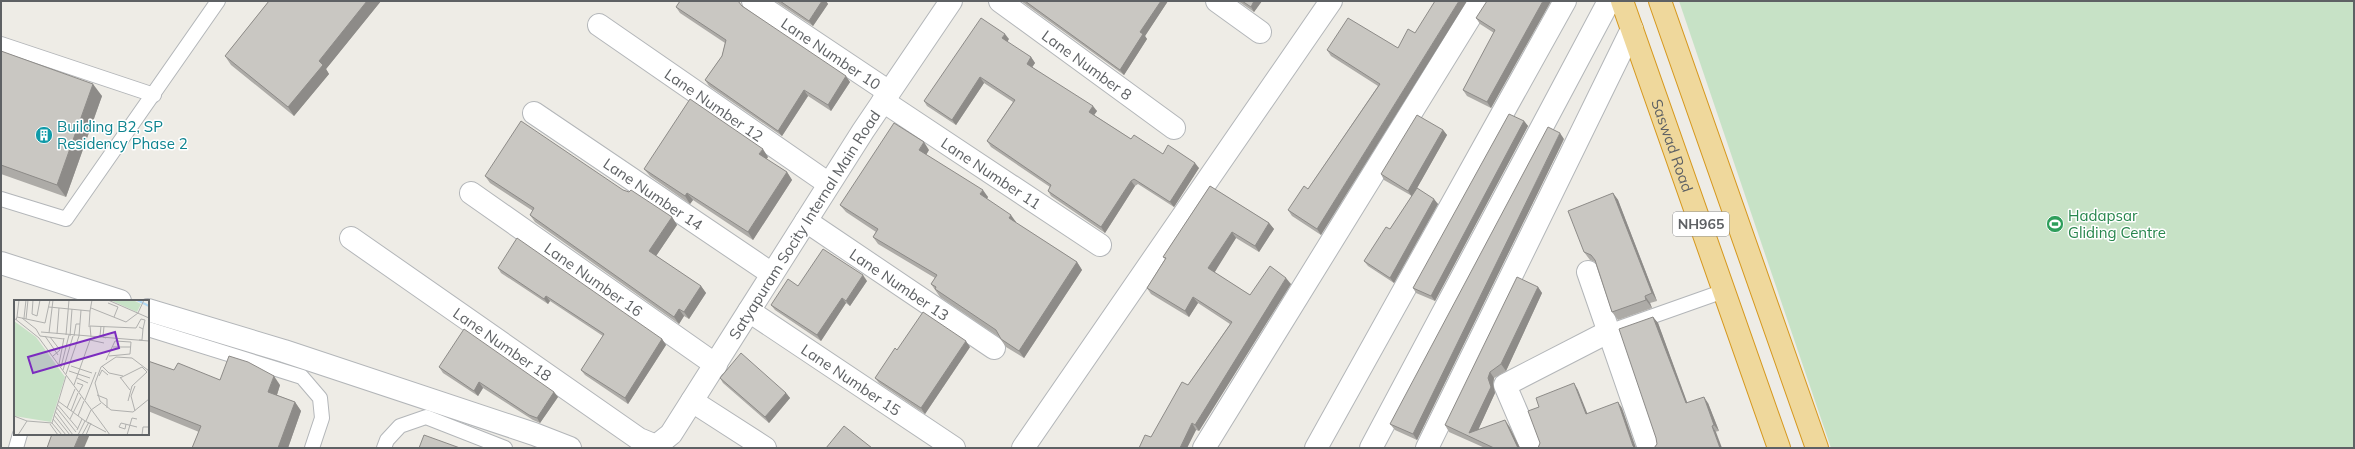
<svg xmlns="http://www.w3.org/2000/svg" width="2355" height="449" font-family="Mulish,sans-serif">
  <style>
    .green { fill: #c7e2c6 }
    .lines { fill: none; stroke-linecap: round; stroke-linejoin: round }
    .lane-casing { stroke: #b3b6b9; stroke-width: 16 }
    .street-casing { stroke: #b3b6b9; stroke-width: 24 }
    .highway-casing { stroke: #d6981e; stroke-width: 24 }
    .lane { stroke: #fff; stroke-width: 14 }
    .street { stroke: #fff; stroke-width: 22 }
    .highway { stroke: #efd89c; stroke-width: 22 }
    .wall { fill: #adaba7 }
    .shaded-wall { fill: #8d8b88 }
    .building { fill: #c9c7c2; stroke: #8d8b88 }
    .labels { text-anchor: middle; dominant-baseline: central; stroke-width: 3; stroke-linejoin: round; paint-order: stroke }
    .shield { fill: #fff; stroke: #8e9092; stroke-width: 1 }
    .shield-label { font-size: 14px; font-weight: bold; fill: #5e6164 }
    .street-label { font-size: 15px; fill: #5e6164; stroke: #fff }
    .culture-label { font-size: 15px; fill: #0d838f; stroke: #fff; text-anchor: start }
    .leisure-label { font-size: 15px; fill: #27864d; stroke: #fff; text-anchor: start }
    .inset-river { fill: none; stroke: #b0d8f4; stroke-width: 2 }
    .inset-road { fill: none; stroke: #b0b0ae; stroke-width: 1 }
    .view { fill: #7b2cbf; fill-opacity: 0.15; stroke: #7b2cbf; stroke-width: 2 }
    .inset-edge { fill: none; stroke: #5e6164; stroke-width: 2 }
  </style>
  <rect width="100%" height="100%" fill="#eeece6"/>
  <polygon class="green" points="1679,1 2354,1 2354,448 1831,448"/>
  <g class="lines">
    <defs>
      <g id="lane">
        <polyline points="1,44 154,95"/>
        <polyline points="1,199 66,219 218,1"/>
        <polyline points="148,329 302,377 320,398 322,418 312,448"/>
        <polyline points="1608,332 1724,291"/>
        <polyline points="16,448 20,434"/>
        <polyline points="384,448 387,440 400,426 426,417 505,448"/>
      </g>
      <g id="street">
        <path id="s1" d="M753,1L889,92"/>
        <path id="s2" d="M1000,1L1174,128"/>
        <polyline points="1217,1 1260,32"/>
        <path id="s3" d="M599,25L829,184"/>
        <path id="s4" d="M883,101L1100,245"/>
        <path id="s5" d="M534,113L772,274"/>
        <path id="s6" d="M471,193L716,365"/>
        <path id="s7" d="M806,221L994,348"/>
        <path id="s8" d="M351,238L639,439L656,446L671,434L863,131L951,1"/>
        <polyline points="1,263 120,301"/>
        <polyline points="1588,272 1649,448"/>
        <polyline points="148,310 284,351 534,434 570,448"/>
        <path id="s9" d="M749,311L954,448"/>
        <polyline points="692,401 765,448"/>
        <polyline points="1023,448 1331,1"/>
        <polyline points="1204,448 1480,1"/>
        <polyline points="1316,448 1565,1"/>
        <polyline points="1371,448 1609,1"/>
        <polyline points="1427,448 1632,29"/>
        <polyline points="1532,448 1505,385 1608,332"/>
      </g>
      <g id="highway">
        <path id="s10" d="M1622,1L1779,448"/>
        <polyline points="1660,1 1817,448"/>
      </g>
    </defs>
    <use href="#lane" class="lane-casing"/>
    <use href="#street" class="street-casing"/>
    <use href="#highway" class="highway-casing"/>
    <use href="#lane" class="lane"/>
    <use href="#street" class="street"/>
    <use href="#highway" class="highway"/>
  </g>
  <g class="wall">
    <polygon points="269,1 381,1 326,69 329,74 294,116 231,65 225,56"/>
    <polygon points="775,1 826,1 828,4 813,26"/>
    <polygon points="1021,1 1168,1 1145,36 1147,39 1124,75"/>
    <polygon points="1238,1 1262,1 1254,12"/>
    <polygon points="1551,1 1491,108 1467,96 1463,90 1494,33 1480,24 1476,18"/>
    <polygon points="741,5 850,82 831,111 808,96 782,136 709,86 705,80 722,56 725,43 680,13 676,7"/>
    <polygon points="1009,39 1007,42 1031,57 1035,63 1032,67 1097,111 1094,115 1131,139 1163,154 1199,168 1174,207 1138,184 1135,186 1105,233 1051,196 1048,191 1050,187 991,147 987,141 1013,102 984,83 956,125 927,106 924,101"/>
    <polygon points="1398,48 1321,235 1292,216 1288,210 1308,189 1378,86 1331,56 1327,50"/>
    <polygon points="1,51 102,96 66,197 1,174"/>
    <polygon points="1524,121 1528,126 1435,301 1416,293 1413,288"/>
    <polygon points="1443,130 1447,135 1417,188 1438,204 1394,283 1368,266 1364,261 1390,229 1412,196 1384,180 1381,174"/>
    <polygon points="1564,139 1417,440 1395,430 1390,424"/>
    <polygon points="929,150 926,155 988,197 987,199 1016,222 1016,223 1077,262 1082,270 1024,358 1006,347 999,337 940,297 931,284 935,278 878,244 873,237 876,232 846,212 840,205"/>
    <polygon points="768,157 766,159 787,172 792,180 753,240 693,200 690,204 650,176 644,169"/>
    <polygon points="485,176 623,190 672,217 677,225 656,256 701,286 706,293 689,319 684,316 679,324 535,222 530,215 533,211 490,183"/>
    <polygon points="1210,186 1269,223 1274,229 1259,252 1236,238 1214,272 1250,295 1291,284 1199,431 1196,430 1187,448 1139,448 1151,437 1188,385 1230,324 1198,303 1189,317 1151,294 1147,288 1165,259 1163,257"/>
    <polygon points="1613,193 1618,200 1657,301 1650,303 1652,308 1618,320 1612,312 1595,262 1590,260 1584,252"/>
    <polygon points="498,268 662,339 666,345 628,404 585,375 581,370 603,336 550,301 548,304 501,273"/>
    <polygon points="867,281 850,306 846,303 821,341 775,310 771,305 798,286"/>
    <polygon points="1538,287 1542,293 1506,371 1494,378 1493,384 1495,393 1478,430 1509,426 1520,448 1485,448 1449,432 1445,425"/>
    <polygon points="1653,317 1658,323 1687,403 1708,403 1719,431 1657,444"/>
    <polygon points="970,347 925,414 879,383 875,378 897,350"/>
    <polygon points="148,361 174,370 220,380 280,385 277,395 295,402 301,411 288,448 192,448 199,432 148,411"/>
    <polygon points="439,367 554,392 558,397 540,423 533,420 483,388 478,396 443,373"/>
    <polygon points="720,378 786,393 790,398 769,423 723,383"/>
  </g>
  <g class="shaded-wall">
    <polygon points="367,1 381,1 326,69 329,74 294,116 288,107 319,61"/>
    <polygon points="822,1 826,1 828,4 813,26 809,21"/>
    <polygon points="1161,1 1168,1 1145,36 1147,39 1124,75 1120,70 1140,32"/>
    <polygon points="1254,1 1262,1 1254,12 1251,7"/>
    <polygon points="1459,1 1467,1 1321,235 1317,229"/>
    <polygon points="1543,1 1551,1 1491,108 1487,102"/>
    <polygon points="1005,34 1009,39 1006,44 1002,38"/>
    <polygon points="1031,57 1035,63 1031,69 1027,64"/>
    <polygon points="846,76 850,82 831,111 828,105"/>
    <polygon points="980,77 984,83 956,125 952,120"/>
    <polygon points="93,84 102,96 66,197 57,185"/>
    <polygon points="804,90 808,96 782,136 778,131"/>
    <polygon points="1093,106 1097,111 1092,118 1089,112"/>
    <polygon points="1524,121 1528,126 1435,301 1431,296"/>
    <polygon points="1443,130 1447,135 1412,197 1408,191"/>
    <polygon points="1560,133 1564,139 1417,440 1413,434"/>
    <polygon points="924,142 929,150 924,158 919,150"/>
    <polygon points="763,149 768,157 765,162 759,154"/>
    <polygon points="1195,163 1199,168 1174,207 1170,202"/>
    <polygon points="787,172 792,180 753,240 748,232"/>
    <polygon points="1131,181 1135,186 1105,233 1101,227"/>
    <polygon points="983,190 988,197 985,202 980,194"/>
    <polygon points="687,193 693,200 690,204 685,196"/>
    <polygon points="1613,193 1618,200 1657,301 1652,293"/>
    <polygon points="1434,199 1438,204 1394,283 1390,278"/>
    <polygon points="1011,215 1016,222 1014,226 1009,218"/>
    <polygon points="672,217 677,225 654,259 649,251"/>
    <polygon points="1269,223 1274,229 1259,252 1255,246"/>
    <polygon points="1232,232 1236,238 1213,275 1208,268"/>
    <polygon points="1077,262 1082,270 1024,358 1019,351"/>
    <polygon points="863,275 867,281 850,306 846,301"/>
    <polygon points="1286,278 1291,284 1199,431 1195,425"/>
    <polygon points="701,286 706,293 689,319 684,312"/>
    <polygon points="1538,287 1542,293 1506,371 1501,364"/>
    <polygon points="546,296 550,301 548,304 544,299"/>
    <polygon points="1645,296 1650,303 1652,308 1646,300"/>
    <polygon points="1193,297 1198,303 1189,317 1185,311"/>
    <polygon points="842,298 846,303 821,341 817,335"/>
    <polygon points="679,309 684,316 679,324 674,317"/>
    <polygon points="1653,317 1658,323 1690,410 1686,403"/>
    <polygon points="662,339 666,345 628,404 625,398"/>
    <polygon points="966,341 970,347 925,414 921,408"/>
    <polygon points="1490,372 1494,378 1493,384 1495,393 1474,439 1469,433"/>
    <polygon points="274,376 280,385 275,401 268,392"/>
    <polygon points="479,382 483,388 478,396 474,391"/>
    <polygon points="1574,383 1578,390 1590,420 1586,414"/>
    <polygon points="554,392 558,397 540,423 537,418"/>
    <polygon points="786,393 790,398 769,423 765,417"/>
    <polygon points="1704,397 1708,403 1719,431 1714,425"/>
    <polygon points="295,402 301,411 288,448 278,448"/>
    <polygon points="1618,402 1622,408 1636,448 1634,448 1633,446"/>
    <polygon points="1505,420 1509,426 1520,448 1518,448"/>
    <polygon points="1192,423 1196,430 1187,448 1180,448"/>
    <polygon points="1712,426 1716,432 1722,448 1720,448"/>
    <polygon points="80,434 90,434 84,448 74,448"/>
  </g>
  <g class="building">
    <polygon points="269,1 367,1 319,61 323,65 288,107 225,56"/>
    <polygon points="680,1 738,1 742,6 846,76 828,105 804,90 778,131 705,80 722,56 726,40 676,7"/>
    <polygon points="780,1 822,1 809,21"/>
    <polygon points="1025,1 1161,1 1140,32 1143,34 1120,70"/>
    <polygon points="1242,1 1254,1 1251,7"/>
    <polygon points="1435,1 1459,1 1317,229 1288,210 1304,186 1308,189 1380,84 1327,50 1348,18 1398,48 1408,29 1415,33"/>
    <polygon points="1487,1 1543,1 1487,102 1463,90 1495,30 1476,18"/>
    <polygon points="981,18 1005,34 1002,38 1031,57 1027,64 1093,106 1089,112 1131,139 1134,135 1163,154 1168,145 1195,163 1170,202 1134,179 1131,181 1101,227 1048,191 1051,185 987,141 1015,100 980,77 952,120 924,101"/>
    <polygon points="1,51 93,84 57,185 1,165"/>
    <polygon points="690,99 763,149 759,154 787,172 748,232 687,193 685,196 644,169"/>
    <polygon points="1509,114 1524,121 1431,296 1413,288"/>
    <polygon points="1417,115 1443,130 1408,191 1381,174"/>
    <polygon points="521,121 623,190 629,192 631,190 672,217 649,251 701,286 684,312 679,309 674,317 530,215 534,208 485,176"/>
    <polygon points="894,123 924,142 919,150 983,190 980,194 1011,215 1009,218 1077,262 1019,351 1001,339 996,330 935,289 936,287 931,284 937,275 873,237 878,229 840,205"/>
    <polygon points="1548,127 1560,133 1413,434 1390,424"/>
    <polygon points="1210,186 1269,223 1255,246 1232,232 1208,268 1250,295 1270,266 1286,278 1195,425 1192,423 1180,448 1139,448 1145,435 1151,437 1182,382 1188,385 1232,322 1193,297 1185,311 1147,288 1166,258 1163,257"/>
    <polygon points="1417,188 1434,199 1390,278 1364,261 1386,227 1390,229"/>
    <polygon points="1613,193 1652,293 1645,296 1646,300 1612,312 1595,260 1591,255 1584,252 1568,211"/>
    <polygon points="517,238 662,339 625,398 581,370 604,334 546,296 544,299 498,268"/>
    <polygon points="823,249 863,275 846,301 842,298 817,335 771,305 788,279 798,286"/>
    <polygon points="1517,277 1538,287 1501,364 1490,372 1488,378 1491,387 1469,433 1505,420 1518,448 1494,448 1445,425"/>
    <polygon points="923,312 966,341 921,408 875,378 895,348 897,350"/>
    <polygon points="1653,317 1686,403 1704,397 1714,425 1712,426 1720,448 1654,448 1657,444 1656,438 1619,329"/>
    <polygon points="464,329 554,392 537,418 529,415 479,382 474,391 439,367"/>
    <polygon points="741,353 786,393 765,417 720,378"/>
    <polygon points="229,356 248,362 274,376 268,392 295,402 278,448 192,448 201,426 148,405 148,361 174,370 178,363 220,380"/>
    <polygon points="1574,383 1586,414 1618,402 1633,446 1635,448 1538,448 1540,443 1528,411 1539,407 1536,398"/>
    <polygon points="844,426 872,448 826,448"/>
    <polygon points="52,434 80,434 74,448 47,448"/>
    <polygon points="424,435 460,448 419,448"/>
  </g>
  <defs>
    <symbol id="building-disc" viewBox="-11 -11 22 22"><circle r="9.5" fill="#0f9aa8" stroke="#fff"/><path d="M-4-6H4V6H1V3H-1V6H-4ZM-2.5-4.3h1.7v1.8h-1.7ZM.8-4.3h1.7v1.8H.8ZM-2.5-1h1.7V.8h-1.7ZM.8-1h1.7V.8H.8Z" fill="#fff"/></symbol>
    <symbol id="stadium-disc" viewBox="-11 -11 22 22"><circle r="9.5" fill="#2e9e5b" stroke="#fff"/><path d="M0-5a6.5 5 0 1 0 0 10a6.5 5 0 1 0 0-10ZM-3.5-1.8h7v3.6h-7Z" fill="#fff"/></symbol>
  </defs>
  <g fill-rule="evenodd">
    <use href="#building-disc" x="34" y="125" width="20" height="20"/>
    <use href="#stadium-disc" x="2045" y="214" width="20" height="20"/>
  </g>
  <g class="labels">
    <rect class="shield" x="1673" y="212" width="56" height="24" rx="3"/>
    <g class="shield-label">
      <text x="1701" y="224">NH965</text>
    </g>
    <g class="street-label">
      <text stroke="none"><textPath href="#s1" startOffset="94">Lane Number 10</textPath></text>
      <text stroke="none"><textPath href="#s2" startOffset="108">Lane Number 8</textPath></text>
      <text stroke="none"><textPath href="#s3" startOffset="140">Lane Number 12</textPath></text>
      <text stroke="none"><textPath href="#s10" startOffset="153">Saswad Road</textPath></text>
      <text stroke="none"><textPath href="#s4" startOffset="130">Lane Number 11</textPath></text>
      <text stroke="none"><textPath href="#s5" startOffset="144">Lane Number 14</textPath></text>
      <text stroke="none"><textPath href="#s8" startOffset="637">Satyapuram Socity Internal Main Road</textPath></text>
      <text stroke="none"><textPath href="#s6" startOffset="150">Lane Number 16</textPath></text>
      <text stroke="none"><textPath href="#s7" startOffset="113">Lane Number 13</textPath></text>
      <text stroke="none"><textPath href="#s8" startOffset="185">Lane Number 18</textPath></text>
      <text stroke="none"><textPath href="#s9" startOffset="123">Lane Number 15</textPath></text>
    </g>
    <g class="culture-label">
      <text x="57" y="126">Building B2, SP<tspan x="57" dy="17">Residency Phase 2</tspan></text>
    </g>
    <g class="leisure-label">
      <text x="2068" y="215">Hadapsar<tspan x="2068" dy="17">Gliding Centre</tspan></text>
    </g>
  </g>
  <g transform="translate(14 300)">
    <rect width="135" height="135" fill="#eeece6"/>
    <path d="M96,0H119L127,4L123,12ZM0,21L22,37L51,77L37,122L0,116Z" fill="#c7e2c6"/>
    <path class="inset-river" d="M123,0L135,6"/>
    <path class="inset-road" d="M19,0L18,14L23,16L26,0M94,0L135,18M94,3L104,7L100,17M35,7L76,11L78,0M77,8L112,22L124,13L130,0M3,17L5,0M0,18L25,38L96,135M8,18L22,29L26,36L50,39M10,18L12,0M12,19L14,0M2,20L3,17L31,23L36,0M90,26L89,37L92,38M75,27L76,11M125,27L129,29L128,40H125M27,32L135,41M35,33L39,0M43,34L45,8M52,35L55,0M31,36L44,55M56,36L58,9M60,36L62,24H66M36,37L46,50L39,56M77,37L76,26L122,28L127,19L131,20L129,29M83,37L86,36L87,26M99,47H117M92,60L101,41L117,42L116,54L95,56M45,64L50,38M57,66L78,73M88,66L95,73L109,76M47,67L55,35M49,70L59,36M55,71L76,78M135,71L118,58L102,57L87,67L81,83L86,101L97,110L119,112L135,99M52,74L65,36L67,10M85,76L88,70L94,75M106,77L116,90M63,78L74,83M106,78L128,67L133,72L118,86L114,101M63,83L69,85L65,92M60,85L76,40L90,43M121,86L117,96L121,111M83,95L93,99V108M71,100L82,72M44,101L71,121L92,132M43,104L64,129M42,107L62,132M53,108L61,89M41,111L59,135M57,111L64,93M40,115L56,135M0,116L13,121M64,116L70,101M39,119L52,135M56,119L67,97M72,121L77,110L87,103M38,123L48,135M36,124L44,135M112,124L111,129L105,127L107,123L123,127M63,130L68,119M4,135L13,121L38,123L52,76M64,135L71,121M68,135L75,122M72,135L77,123M113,135L118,118L123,119M128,135L129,127H135"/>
    <path class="view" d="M101,32L105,48L19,73L14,57Z"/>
    <rect width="135" height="135" class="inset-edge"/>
  </g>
  <rect width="2355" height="449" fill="none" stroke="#5e6164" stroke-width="4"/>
</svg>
